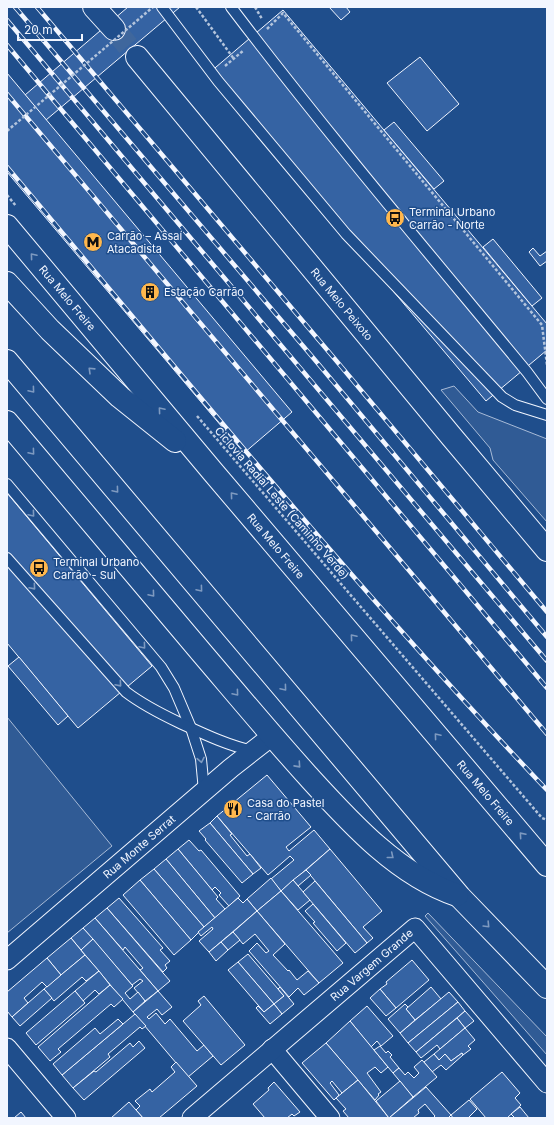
<svg xmlns="http://www.w3.org/2000/svg" width="554" height="1125" font-family="Inter,sans-serif">
  <style>
    .built { fill: #305b95; stroke: #a8bbd7 }
    .building { fill: #3563a3; stroke: #f2f6ff }
    .lines { fill: none; stroke-linecap: round; stroke-linejoin: round }
    .secondary-tunnel { stroke: #3f679d; stroke-width: 22; stroke-dasharray: 22 11; stroke-linecap: butt }
    .service-casing { stroke: #f2f6ff; stroke-width: 12 }
    .minor-casing { stroke: #f2f6ff; stroke-width: 21 }
    .secondary-casing { stroke: #f2f6ff; stroke-width: 24 }
    .trunk-casing { stroke: #f2f6ff; stroke-width: 24 }
    .path { stroke: #b3c4dc; stroke-width: 2.5; stroke-dasharray: 3 2; stroke-linecap: butt }
    .service { stroke: #1f4e8c; stroke-width: 10 }
    .minor { stroke: #1f4e8c; stroke-width: 19 }
    .secondary { stroke: #1f4e8c; stroke-width: 22 }
    .trunk { stroke: #1f4e8c; stroke-width: 22 }
    .rail-casing { stroke: #f2f6ff; stroke-width: 4.5 }
    .rail { stroke: #1f4e8c; stroke-width: 3; stroke-dasharray: 9; stroke-linecap: butt }
    .path-bridge { stroke: #b3c4dc; stroke-width: 2.5; stroke-dasharray: 3 2; stroke-linecap: butt }
    .oneway { stroke: #7e9ac0 }
    .labels { text-anchor: middle; dominant-baseline: central; stroke-width: 3; stroke-linejoin: round; paint-order: stroke }
    .poi-label { font-size: 11px; fill: #f2f6ff; stroke: #1f4e8c; text-anchor: start }
    .street-label { font-size: 11px; fill: #f2f6ff; stroke: #1f4e8c }
  </style>
  <rect width="100%" height="100%" fill="#1f4e8c"/>
  <g class="built">
    <polygon points="454,386 478,412 547,439 547,522 493,460 490,448 441,390"/>
    <polygon points="7,717 112,846 7,933"/>
    <polygon points="428,913 547,1037 547,1055 425,916"/>
  </g>
  <g class="building">
    <polygon points="128,7 180,7 46,120 25,95"/>
    <polygon points="329,7 346,7 350,12 341,20"/>
    <polygon points="283,10 547,324 547,350 486,401 209,73"/>
    <polygon points="420,57 459,104 427,131 387,83"/>
    <polygon points="7,73 292,412 244,453 7,172"/>
    <polygon points="394,122 444,181 434,189 384,130"/>
    <polygon points="493,239 542,298 532,306 483,247"/>
    <polygon points="533,248 540,256 547,251 547,261 540,266 529,252"/>
    <polygon points="7,493 152,666 78,728 7,643"/>
    <polygon points="19,657 68,716 58,725 8,666"/>
    <polygon points="267,775 311,827 286,847 289,851 314,830 330,849 281,891 271,879 294,860 290,856 268,875 217,816"/>
    <polygon points="217,816 232,834 230,835 247,856 250,854 261,868 253,874 210,823"/>
    <polygon points="210,823 253,874 242,883 205,840 206,839 199,831"/>
    <polygon points="189,840 199,851 201,850 240,896 229,906 219,895 221,893 215,887 212,890 178,849"/>
    <polygon points="178,849 218,897 216,899 225,909 215,918 166,859"/>
    <polygon points="330,849 382,911 363,927 373,938 367,943 306,870"/>
    <polygon points="166,859 215,918 204,927 154,869"/>
    <polygon points="154,869 204,927 191,940 140,880"/>
    <polygon points="306,870 311,875 298,886 293,880"/>
    <polygon points="271,878 281,891 257,911 247,899"/>
    <polygon points="140,880 191,940 174,955 123,895"/>
    <polygon points="293,880 310,900 298,910 281,891"/>
    <polygon points="315,881 367,943 355,953 303,892"/>
    <polygon points="281,891 343,963 319,983 257,911"/>
    <polygon points="119,898 163,948 160,950 170,961 165,965 167,968 163,972 107,908"/>
    <polygon points="238,898 243,903 247,899 257,911 209,952 199,941 213,929 212,927 201,936 198,932"/>
    <polygon points="313,904 346,943 337,951 313,923 315,922 305,911"/>
    <polygon points="107,908 170,981 158,991 140,970 143,968 125,947 123,950 95,918"/>
    <polygon points="257,911 285,944 273,955 288,971 289,970 297,980 308,971 319,983 304,995 298,988 289,997 249,951 257,943 266,953 269,951 255,934 243,944 233,932"/>
    <polygon points="95,918 158,991 145,1001 134,988 143,981 140,979 132,985 83,928"/>
    <polygon points="83,928 93,939 81,950 71,938"/>
    <polygon points="233,932 240,940 228,950 221,942"/>
    <polygon points="71,938 85,955 61,975 47,958"/>
    <polygon points="93,939 132,985 133,986 125,993 130,999 138,992 145,1001 133,1012 81,950"/>
    <polygon points="221,942 228,950 216,961 209,952"/>
    <polygon points="248,954 284,996 274,1004 238,962"/>
    <polygon points="85,955 99,971 86,981 82,977 54,1001 44,989"/>
    <polygon points="47,958 61,975 47,987 42,982 24,998 28,1003 12,1017 7,1011 7,992"/>
    <polygon points="412,960 429,980 396,1008 380,989 387,984 386,982"/>
    <polygon points="238,962 274,1004 264,1012 228,970"/>
    <polygon points="99,971 110,985 99,994 95,990 83,1001 75,991"/>
    <polygon points="110,985 123,999 114,1007 111,1004 58,1049 61,1052 50,1061 38,1047"/>
    <polygon points="280,987 294,1004 282,1014 274,1004 284,996 278,989"/>
    <polygon points="431,987 441,999 415,1020 406,1009"/>
    <polygon points="44,989 52,998 20,1026 12,1017"/>
    <polygon points="380,989 396,1008 386,1016 370,998"/>
    <polygon points="75,991 85,1003 36,1045 26,1033"/>
    <polygon points="158,991 172,1007 162,1015 157,1009 147,1017 149,1019 156,1013 165,1024 170,1019 197,1051 204,1045 213,1056 188,1077 133,1012"/>
    <polygon points="449,992 458,1002 408,1043 400,1033"/>
    <polygon points="204,996 245,1045 221,1065 183,1021 201,1005 198,1001"/>
    <polygon points="458,1002 465,1011 416,1052 408,1043"/>
    <polygon points="274,1004 282,1014 270,1024 256,1008 258,1006 264,1012"/>
    <polygon points="405,1004 408,1007 406,1009 415,1020 400,1033 388,1019"/>
    <polygon points="367,1006 393,1036 381,1046 377,1041 371,1047 350,1021"/>
    <polygon points="465,1011 474,1021 465,1028 457,1018"/>
    <polygon points="135,1014 146,1026 142,1029 140,1027 108,1054 110,1057 73,1088 62,1075"/>
    <polygon points="457,1018 465,1028 440,1049 437,1045 421,1058 416,1052"/>
    <polygon points="118,1019 123,1024 62,1075 53,1064 95,1028 100,1034"/>
    <polygon points="350,1021 388,1067 381,1073 375,1067 367,1073 381,1092 378,1094 379,1095 375,1100 326,1043"/>
    <polygon points="465,1028 475,1040 468,1046 471,1049 463,1055 462,1053 451,1061 445,1054 439,1060 434,1054"/>
    <polygon points="139,1041 145,1048 84,1100 73,1088 94,1071 96,1072 130,1043 133,1047"/>
    <polygon points="326,1043 358,1080 342,1093 332,1081 330,1083 339,1095 334,1100 302,1063"/>
    <polygon points="380,1046 386,1053 388,1051 392,1055 390,1057 399,1068 393,1073 374,1050"/>
    <polygon points="462,1053 463,1055 446,1070 441,1065 432,1072 424,1062 434,1054 439,1060 445,1054 451,1061"/>
    <polygon points="422,1060 437,1077 413,1097 393,1073 399,1068 405,1075 408,1072 414,1078 419,1073 414,1067"/>
    <polygon points="176,1062 197,1086 159,1118 143,1118 136,1110 140,1106 135,1101 150,1089 152,1092 175,1072 171,1067"/>
    <polygon points="502,1072 520,1093 515,1098 521,1105 507,1118 486,1118 470,1099"/>
    <polygon points="358,1080 389,1118 349,1118 343,1111 346,1109 336,1098"/>
    <polygon points="400,1081 413,1097 389,1118 376,1101"/>
    <polygon points="274,1082 300,1112 294,1116 292,1114 287,1118 265,1118 253,1104 269,1090 268,1088"/>
    <polygon points="426,1087 451,1115 448,1118 433,1118 435,1116 425,1104 418,1110 419,1113 413,1118 389,1118"/>
    <polygon points="469,1100 477,1109 468,1118 453,1118 451,1115"/>
    <polygon points="129,1102 143,1118 111,1118"/>
    <polygon points="520,1107 529,1118 515,1118 511,1114"/>
    <polygon points="21,1112 26,1118 14,1118"/>
  </g>
  <g class="lines">
    <polyline class="secondary-tunnel" points="114,29 137,57"/>
    <defs>
      <g id="service">
        <polyline points="162,7 218,81 346,234 502,397 515,405 547,415"/>
        <path d="M231,7C326,132 427,251 527,372L547,399"/>
        <polyline points="7,484 161,667 174,688 191,728 201,759 204,791"/>
        <path d="M7,558L126,692C143,705 161,714 180,723C204,734 227,745 253,751"/>
      </g>
      <g id="minor">
        <path id="s1" d="M7,960L231,768L272,736"/>
        <polyline points="7,1048 66,1118"/>
        <polyline points="272,1049 330,1118"/>
        <path id="s2" d="M192,1118L415,928L547,1083"/>
      </g>
      <g id="secondary">
        <polyline points="94,7 114,29"/>
        <path id="s3" d="M137,57L451,436L547,550"/>
      </g>
      <g id="trunk">
        <path id="s4" d="M7,226L213,472L547,865"/>
        <polyline points="7,283 50,330 120,397 175,441"/>
        <polyline points="7,361 460,897 547,987"/>
        <path d="M7,422C72,499 136,575 201,652C236,693 271,735 307,775C349,821 397,875 457,895"/>
      </g>
    </defs>
    <use href="#service" class="service-casing"/>
    <use href="#minor" class="minor-casing"/>
    <use href="#secondary" class="secondary-casing"/>
    <use href="#trunk" class="trunk-casing"/>
    <g class="path">
      <polyline points="196,7 234,59"/>
      <polyline points="255,7 262,19"/>
      <polyline points="267,29 283,13 542,325 547,365"/>
      <polyline points="225,66 244,50"/>
      <polyline points="7,195 16,206"/>
      <polyline points="197,416 542,818 547,820"/>
    </g>
    <use href="#service" class="service"/>
    <use href="#minor" class="minor"/>
    <use href="#secondary" class="secondary"/>
    <use href="#trunk" class="trunk"/>
    <defs>
      <g id="rail">
        <polyline points="15,7 315,360 547,637"/>
        <polyline points="37,7 334,358 547,612"/>
        <polyline points="7,20 547,661"/>
        <polyline points="7,45 547,688"/>
        <polyline points="7,94 547,734"/>
        <path d="M7,167C184,377 358,591 547,790"/>
      </g>
    </defs>
    <use href="#rail" class="rail-casing"/>
    <use href="#rail" class="rail"/>
    <polyline class="path-bridge" points="7,131 153,7"/>
  </g>
  <defs><path id="oneway-chevron" d="M-2-3.5L2.5 0L-2 3.5" fill="none" stroke-width="1.6" stroke-linecap="round" stroke-linejoin="round"/></defs>
  <g class="oneway">
    <use href="#oneway-chevron" transform="translate(33 256) rotate(-130)"/>
    <use href="#oneway-chevron" transform="translate(91 370) rotate(-136)"/>
    <use href="#oneway-chevron" transform="translate(32 390) rotate(50)"/>
    <use href="#oneway-chevron" transform="translate(161 410) rotate(-130)"/>
    <use href="#oneway-chevron" transform="translate(32 452) rotate(50)"/>
    <use href="#oneway-chevron" transform="translate(116 490) rotate(50)"/>
    <use href="#oneway-chevron" transform="translate(233 495) rotate(-130)"/>
    <use href="#oneway-chevron" transform="translate(32 514) rotate(50)"/>
    <use href="#oneway-chevron" transform="translate(33 587) rotate(49)"/>
    <use href="#oneway-chevron" transform="translate(200 589) rotate(50)"/>
    <use href="#oneway-chevron" transform="translate(152 594) rotate(50)"/>
    <use href="#oneway-chevron" transform="translate(353 637) rotate(-130)"/>
    <use href="#oneway-chevron" transform="translate(143 646) rotate(50)"/>
    <use href="#oneway-chevron" transform="translate(119 684) rotate(49)"/>
    <use href="#oneway-chevron" transform="translate(284 688) rotate(50)"/>
    <use href="#oneway-chevron" transform="translate(236 693) rotate(50)"/>
    <use href="#oneway-chevron" transform="translate(437 736) rotate(-130)"/>
    <use href="#oneway-chevron" transform="translate(201 760) rotate(79)"/>
    <use href="#oneway-chevron" transform="translate(298 765) rotate(48)"/>
    <use href="#oneway-chevron" transform="translate(522 835) rotate(-131)"/>
    <use href="#oneway-chevron" transform="translate(391 856) rotate(39)"/>
    <use href="#oneway-chevron" transform="translate(487 925) rotate(46)"/>
  </g>
  <defs>
    <symbol id="bus-disc" viewBox="-11 -11 22 22"><circle r="9.5" fill="#ffb74d" stroke="#1f4e8c"/><path d="M-5-6H5V4H4V6H2V4H-2V6H-4V4H-5ZM-3.5-4V0h7V-4ZM-3.5 1.2v1.5H-2V1.2ZM2 1.2v1.5H3.5V1.2Z" fill="#111"/></symbol>
    <symbol id="metro-disc" viewBox="-11 -11 22 22"><circle r="9.5" fill="#ffb74d" stroke="#1f4e8c"/><path d="M-5.5 5V-5H-3L0 0L3-5H5.5V5H3V-.5L0 4L-3-.5V5Z" fill="#111"/></symbol>
    <symbol id="building-disc" viewBox="-11 -11 22 22"><circle r="9.5" fill="#ffb74d" stroke="#1f4e8c"/><path d="M-4-6H4V6H1V3H-1V6H-4ZM-2.5-4.3h1.7v1.8h-1.7ZM.8-4.3h1.7v1.8H.8ZM-2.5-1h1.7V.8h-1.7ZM.8-1h1.7V.8H.8Z" fill="#111"/></symbol>
    <symbol id="restaurant-disc" viewBox="-11 -11 22 22"><circle r="9.5" fill="#ffb74d" stroke="#1f4e8c"/><path d="M-5-6h1v4h1v-4h1v4h1v-4h1v5L-1.5 .5V6h-2V.5L-5-1ZM5-6V6H3V1.5H1.5Q1.5-4 5-6Z" fill="#111"/></symbol>
  </defs>
  <g fill-rule="evenodd">
    <use href="#bus-disc" x="384" y="207" width="22" height="22"/>
    <use href="#metro-disc" x="82" y="231" width="22" height="22"/>
    <use href="#building-disc" x="139" y="281" width="22" height="22"/>
    <use href="#bus-disc" x="28" y="557" width="22" height="22"/>
    <use href="#restaurant-disc" x="222" y="798" width="22" height="22"/>
  </g>
  <g class="labels">
    <g class="poi-label">
      <text x="409" y="212">Terminal Urbano<tspan x="409" dy="13">Carrão - Norte</tspan></text>
      <text x="107" y="236">Carrão – Assaí<tspan x="107" dy="13">Atacadista</tspan></text>
      <text x="164" y="292">Estação Carrão</text>
      <text x="53" y="562">Terminal Urbano<tspan x="53" dy="13">Carrão - Sul</tspan></text>
      <text x="247" y="803">Casa do Pastel<tspan x="247" dy="13">- Carrão</tspan></text>
    </g>
    <g class="street-label">
      <text stroke="none"><textPath href="#s4" startOffset="94">Rua Melo Freire</textPath></text>
      <text stroke="none"><textPath href="#s3" startOffset="321">Rua Melo Peixoto</textPath></text>
      <text transform="translate(282 503) rotate(49)">Ciclovia Radial Leste (Caminho Verde)</text>
      <text stroke="none"><textPath href="#s4" startOffset="418">Rua Melo Freire</textPath></text>
      <text stroke="none"><textPath href="#s4" startOffset="742">Rua Melo Freire</textPath></text>
      <text stroke="none"><textPath href="#s1" startOffset="174">Rua Monte Serrat</textPath></text>
      <text stroke="none"><textPath href="#s2" startOffset="236">Rua Vargem Grande</textPath></text>
    </g>
  </g>
  <rect width="554" height="1125" fill="none" stroke="#f2f6ff" stroke-width="16"/>
  <path d="M18 34v6h64v-6" fill="none" stroke="#f2f6ff" stroke-width="2"/>
  <text x="24" y="34" font-size="12" fill="#f2f6ff" stroke="#1f4e8c" stroke-width="3" paint-order="stroke">20 m</text>
</svg>
